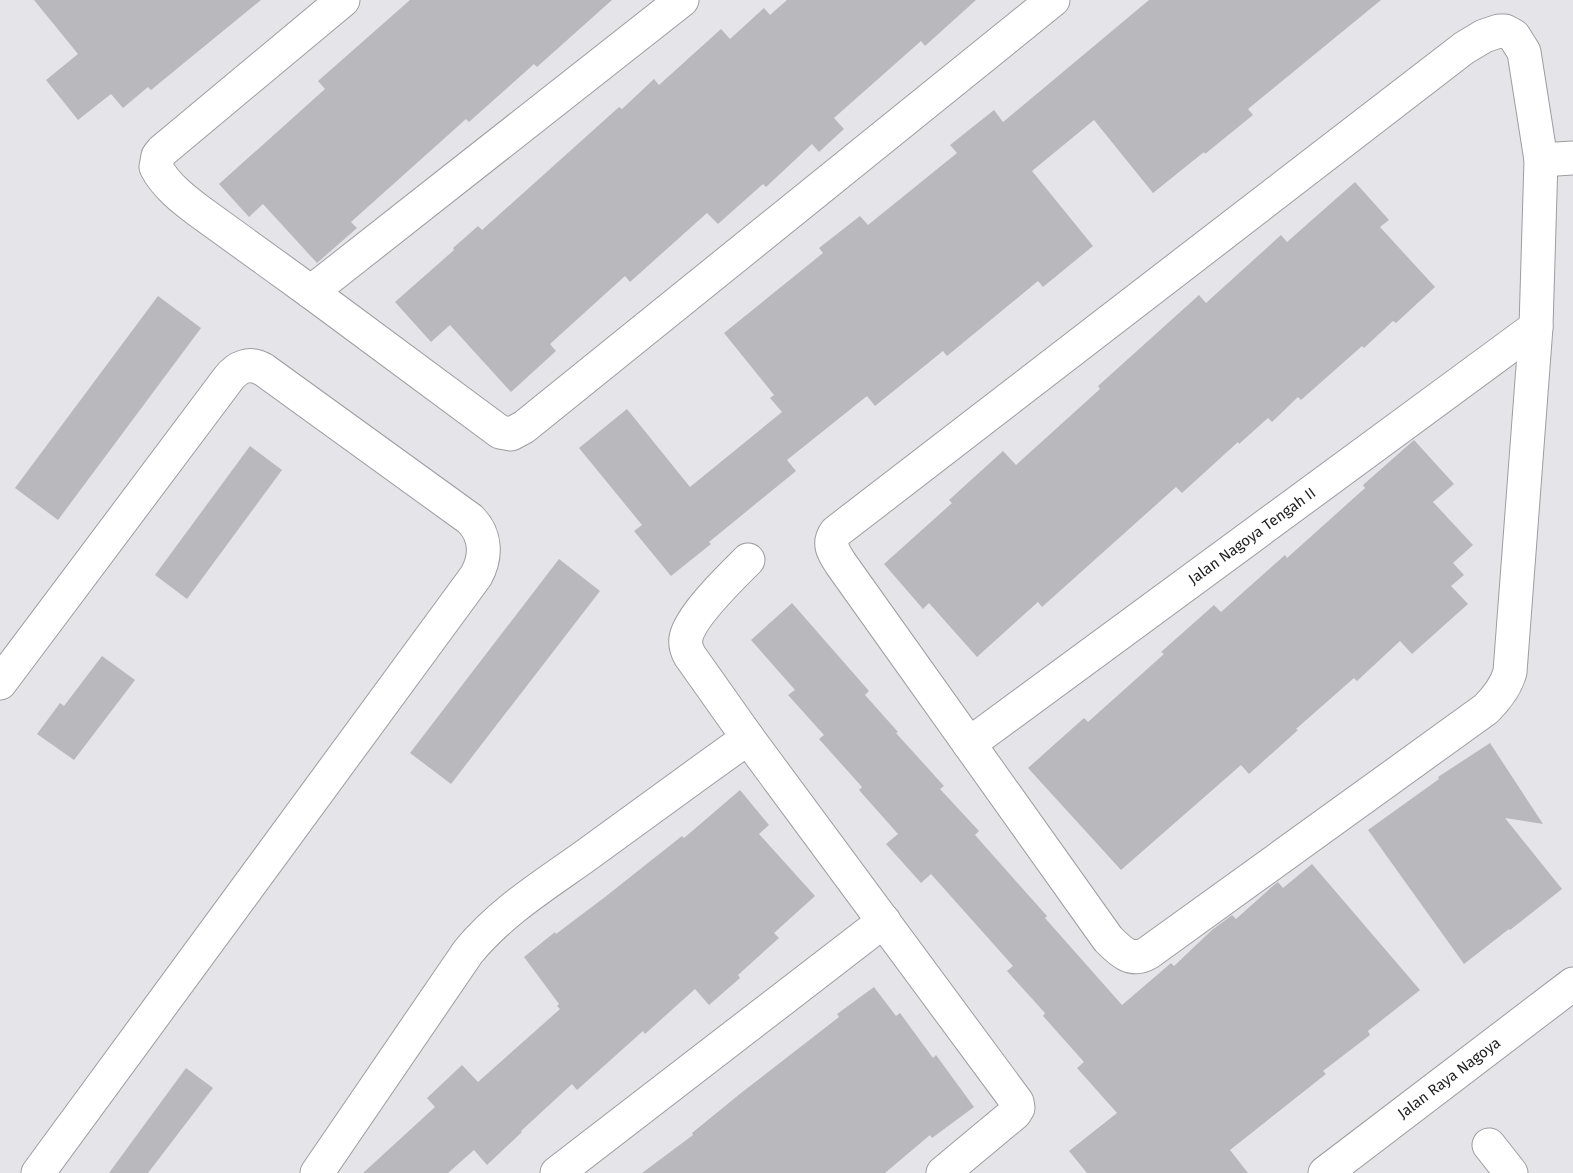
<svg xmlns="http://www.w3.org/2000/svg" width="1573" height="1173" font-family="'Fira Sans',sans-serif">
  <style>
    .building { fill: #b9b9bd }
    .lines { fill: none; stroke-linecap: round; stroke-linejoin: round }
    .street-casing { stroke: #9d9ca0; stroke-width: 35 }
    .street { stroke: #fff; stroke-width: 33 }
    .labels { text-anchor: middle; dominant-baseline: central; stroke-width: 4.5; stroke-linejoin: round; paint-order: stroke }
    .street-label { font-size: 15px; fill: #222224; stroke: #fff }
  </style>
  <rect width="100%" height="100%" fill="#e5e5e9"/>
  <g class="building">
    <polygon points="34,0 261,0 151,90 148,87 123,108 111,94 78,120 46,80 78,54"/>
    <polygon points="410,0 612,0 537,67 534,64 469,122 466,119 351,222 357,228 317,263 263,204 249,217 219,184 325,89 318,81"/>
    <polygon points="787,0 976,0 925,46 921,41 834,118 844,129 819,152 812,144 766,187 763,184 718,224 707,213 630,282 625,276 550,344 556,351 511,392 450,325 431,342 395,302 454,250 453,248 478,226 482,230 619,107 622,109 654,79 659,85 721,29 730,39 764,8 770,15"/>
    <polygon points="1149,0 1381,0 1248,109 1253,115 1205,154 1204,152 1153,193 1094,120 1032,171 1093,246 1043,287 1038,281 947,356 943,351 875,406 867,396 787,460 796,471 709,542 711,544 671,576 634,531 642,525 579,448 627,409 690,487 782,412 770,398 774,395 724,333 823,253 819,248 860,216 868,225 957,153 950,145 994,110 1003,122"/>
    <polygon points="1355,182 1389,220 1380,227 1435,287 1396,323 1393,321 1364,348 1362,346 1301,400 1298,397 1272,422 1268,418 1239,444 1238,442 1182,493 1176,487 1042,607 1038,602 977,657 929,603 923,609 884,564 952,503 949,500 1003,451 1016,465 1100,389 1098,386 1199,295 1206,303 1281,235 1287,242"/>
    <polygon points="158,296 201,328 58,520 15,488"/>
    <polygon points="1414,440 1454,484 1433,502 1473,545 1453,563 1464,575 1451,586 1468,604 1412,654 1400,641 1357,681 1354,678 1296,729 1298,730 1249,774 1241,765 1121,870 1028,768 1084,718 1088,722 1164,654 1161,652 1214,605 1221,612 1285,555 1287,558 1365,488 1363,485"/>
    <polygon points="250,446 282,470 187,599 155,575"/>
    <polygon points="559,559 600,591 451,784 410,753"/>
    <polygon points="792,603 869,691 865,695 898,732 896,733 944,786 940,789 979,831 975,835 1047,916 1045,918 1122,1005 1171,963 1174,966 1212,930 1232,915 1236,919 1274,885 1278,882 1283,888 1312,864 1420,990 1368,1031 1370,1035 1323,1071 1326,1074 1230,1150 1248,1173 1087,1173 1069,1151 1117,1113 1077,1068 1084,1062 1043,1016 1045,1013 1007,971 1013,966 931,874 921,883 886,844 898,834 859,790 862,787 819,739 824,735 788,695 795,690 751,640"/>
    <polygon points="102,656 135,680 74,760 37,734 60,703 64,706"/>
    <polygon points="1490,743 1543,824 1505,818 1562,889 1510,930 1509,929 1464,964 1368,830 1439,779 1438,777"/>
    <polygon points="740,790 769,825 759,834 815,896 774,933 779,938 738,975 740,978 709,1005 695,989 645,1034 643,1031 577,1090 572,1084 521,1131 522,1132 487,1165 474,1150 448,1173 363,1173 435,1107 427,1098 462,1065 478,1082 560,1009 557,1006 559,1004 524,957 555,932 556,934 605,897 682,836 684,838"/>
    <polygon points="874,987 896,1016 900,1013 933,1058 936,1055 974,1107 932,1138 930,1135 885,1173 642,1173 693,1135 692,1133 741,1093 839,1017 837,1014"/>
    <polygon points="186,1068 213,1088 148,1173 109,1173"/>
  </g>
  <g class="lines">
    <defs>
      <g id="street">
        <path d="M343,0L162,151L158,156L156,167C165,185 183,199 199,211L311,292L500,432L511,434L524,427L1053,0"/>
        <path d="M1499,31H1505L1514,36L1524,52L1541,160L1536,327L1510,672C1506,687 1497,698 1486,709L1148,953C1131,963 1120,951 1108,939L841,564C834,553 827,544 836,532L1464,48L1484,36Z"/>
        <polyline points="1541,160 1573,158"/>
        <polyline points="311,292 682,0"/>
        <path d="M748,560C732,576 690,616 686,638C685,644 687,651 690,656L748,738L1017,1102L1018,1108L1015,1113L943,1173"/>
        <path d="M0,683L228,379C237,367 250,361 264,370L470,519C486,535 487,556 476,576L38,1173"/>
        <polyline points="969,744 1536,327"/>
        <polyline points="1489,1145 1511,1173"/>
        <path d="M317,1173L468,952C499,914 541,887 581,859C636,819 692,778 748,738"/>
        <polyline points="557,1173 884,921"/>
        <polyline points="1325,1173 1573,984"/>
      </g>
    </defs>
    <use href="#street" class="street-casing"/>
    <use href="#street" class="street"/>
  </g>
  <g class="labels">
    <g class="street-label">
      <text transform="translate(1252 536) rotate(-36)">Jalan Nagoya Tengah II</text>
      <text transform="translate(1449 1078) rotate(-37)">Jalan Raya Nagoya</text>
    </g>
  </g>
</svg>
